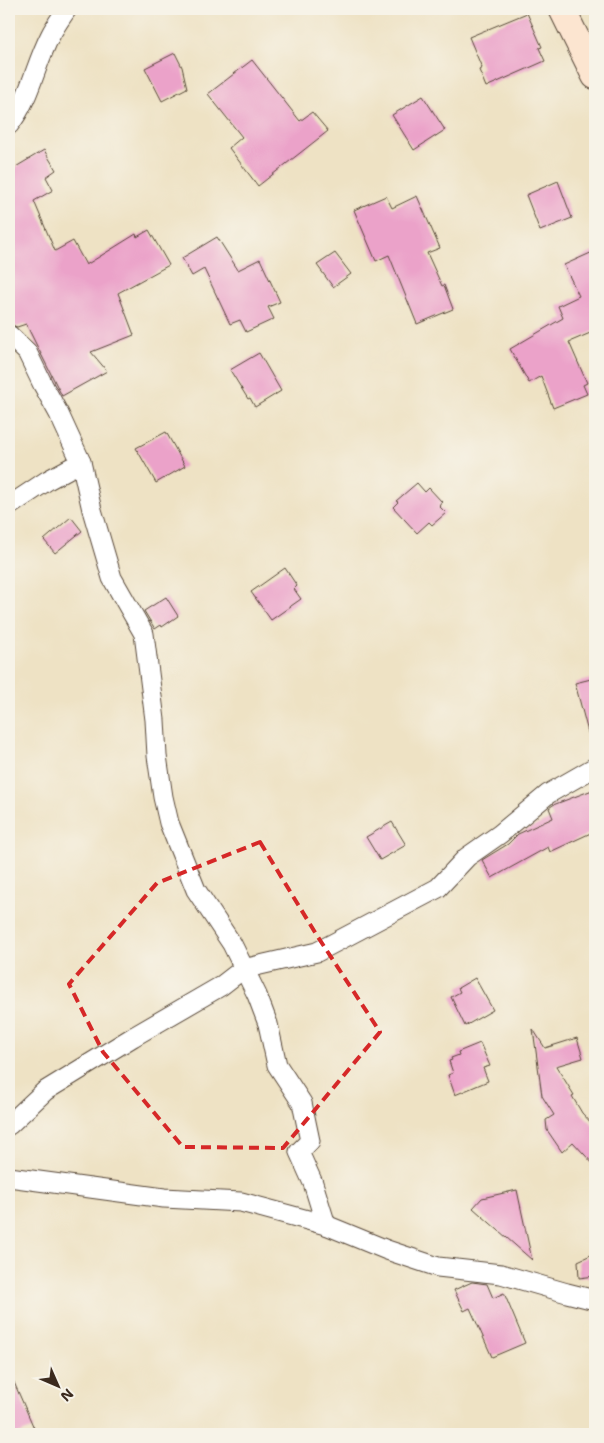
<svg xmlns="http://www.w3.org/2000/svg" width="604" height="1443" font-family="'Shantell Sans',sans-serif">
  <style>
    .building { fill: #eba2c9 }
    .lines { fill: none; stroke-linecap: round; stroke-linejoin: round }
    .street-casing { stroke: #564637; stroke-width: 21 }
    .secondary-casing { stroke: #564637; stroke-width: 28 }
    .street { stroke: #fff; stroke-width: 19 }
    .secondary { stroke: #fce5d0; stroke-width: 26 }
    .marked { fill: none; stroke: #d62828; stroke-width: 4; stroke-dasharray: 10 6; stroke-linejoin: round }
  </style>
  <rect width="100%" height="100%" fill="#f7f3e8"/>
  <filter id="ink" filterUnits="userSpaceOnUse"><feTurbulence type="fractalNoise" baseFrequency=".02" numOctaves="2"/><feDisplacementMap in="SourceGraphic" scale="10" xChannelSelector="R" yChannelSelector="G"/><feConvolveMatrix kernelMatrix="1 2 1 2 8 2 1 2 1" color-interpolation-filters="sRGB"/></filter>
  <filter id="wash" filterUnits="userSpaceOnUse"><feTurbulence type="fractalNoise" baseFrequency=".0096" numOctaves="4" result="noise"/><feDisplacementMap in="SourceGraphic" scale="20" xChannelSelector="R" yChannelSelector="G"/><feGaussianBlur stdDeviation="1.12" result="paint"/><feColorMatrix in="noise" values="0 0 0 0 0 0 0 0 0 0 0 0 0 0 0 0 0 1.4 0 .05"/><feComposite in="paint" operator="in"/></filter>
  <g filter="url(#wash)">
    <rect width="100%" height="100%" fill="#eee2c4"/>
    <g id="blocks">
      <g class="building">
        <polygon points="527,13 542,47 539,48 545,61 486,87 479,70 482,68 469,37"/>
        <polygon points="175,53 182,67 187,88 162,101 145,68"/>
        <polygon points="252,60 300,121 312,112 328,131 258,186 229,148 242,137 208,94"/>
        <polygon points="423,96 445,130 414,150 392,115"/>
        <polygon points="44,150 56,170 46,177 53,190 34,201 55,251 73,241 86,265 136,234 137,237 149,230 169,265 118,293 134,335 91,352 107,371 62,396 26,324 17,327 9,324 9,171"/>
        <polygon points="558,181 572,218 540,231 526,195"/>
        <polygon points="386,196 392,208 417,196 440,248 427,253 442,286 444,285 453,309 417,324 389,255 376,261 354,210"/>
        <polygon points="217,237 238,270 260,259 280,302 268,307 274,319 246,332 240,320 230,324 204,269 192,276 182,258"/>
        <polygon points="595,251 595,331 569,342 587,383 583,385 587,394 553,408 541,376 529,383 510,349 563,318 558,306 579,296 564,265"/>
        <polygon points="335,253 351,274 333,287 317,265"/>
        <polygon points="259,353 281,391 255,407 250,398 248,399 230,370"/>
        <polygon points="166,432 185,466 156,483 136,448"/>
        <polygon points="417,483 425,492 429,488 442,502 439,506 446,513 432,525 429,522 417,533 393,507 398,502 396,501"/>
        <polygon points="71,517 82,531 55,553 44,540"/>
        <polygon points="285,568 297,586 294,589 301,599 271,620 251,592"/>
        <polygon points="166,597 178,616 162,627 161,625 155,629 144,611"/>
        <polygon points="595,678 595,736 589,736 575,683"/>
        <polygon points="595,789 595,831 550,852 548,847 492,878 482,860 508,844 518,834 553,818 549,808 553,805"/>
        <polygon points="392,822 406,845 380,860 366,837"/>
        <polygon points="475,978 493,1010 465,1026 451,997 460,992 458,988"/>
        <polygon points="533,1029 545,1048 577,1038 583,1058 556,1066 574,1095 572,1096 582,1113 595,1127 595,1166 573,1142 562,1152 547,1130 546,1120 554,1115 542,1096"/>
        <polygon points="480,1043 490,1066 483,1068 488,1081 455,1095 448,1075 453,1073 449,1061 452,1060 451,1058 459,1055 458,1052"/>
        <polygon points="517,1190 532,1260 473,1208 482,1198"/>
        <polygon points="595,1253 595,1276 579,1278 578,1261"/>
        <polygon points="472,1282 487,1284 493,1298 504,1293 525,1343 492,1357 470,1308 464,1311 454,1290"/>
        <polygon points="9,1371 34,1428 19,1434 9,1434"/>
      </g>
    </g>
  </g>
  <g filter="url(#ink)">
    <use href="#blocks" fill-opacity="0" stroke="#564637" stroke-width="1"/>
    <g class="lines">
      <defs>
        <g id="street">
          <path d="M9,125C30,99 35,65 50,36C55,26 61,18 67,9"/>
          <polyline points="9,335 27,352 43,385 59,414 81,462 92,510 112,578 144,634 155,720 157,756 163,797 169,823 196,890 232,944 257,995 268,1024 277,1065 302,1103 310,1141 299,1152 313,1183 326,1225"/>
          <polyline points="9,506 48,480 81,462"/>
          <polyline points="9,1125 45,1091 133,1037 221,986 243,969 317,952 438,888 467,857 500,834 548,794 595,767"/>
          <polyline points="9,1177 164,1198 241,1202 326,1225 387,1250 438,1267 501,1274 567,1293 595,1300"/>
        </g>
        <polyline id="secondary" points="562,9 595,76"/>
      </defs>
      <use href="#street" class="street-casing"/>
      <use href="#secondary" class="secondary-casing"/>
      <use href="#street" class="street"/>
      <use href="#secondary" class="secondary"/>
    </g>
  </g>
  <path class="marked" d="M260,842L316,934L380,1032L283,1148L183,1147L103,1052L69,984L157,883Z"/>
  <rect width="604" height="1443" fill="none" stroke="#f7f3e8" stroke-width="30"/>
  <g transform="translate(58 1386) rotate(135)" stroke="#f7f3e8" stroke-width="4" paint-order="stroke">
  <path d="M0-4L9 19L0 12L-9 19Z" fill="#3b2a1e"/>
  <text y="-8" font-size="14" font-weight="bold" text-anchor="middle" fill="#3b2a1e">N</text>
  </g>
</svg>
